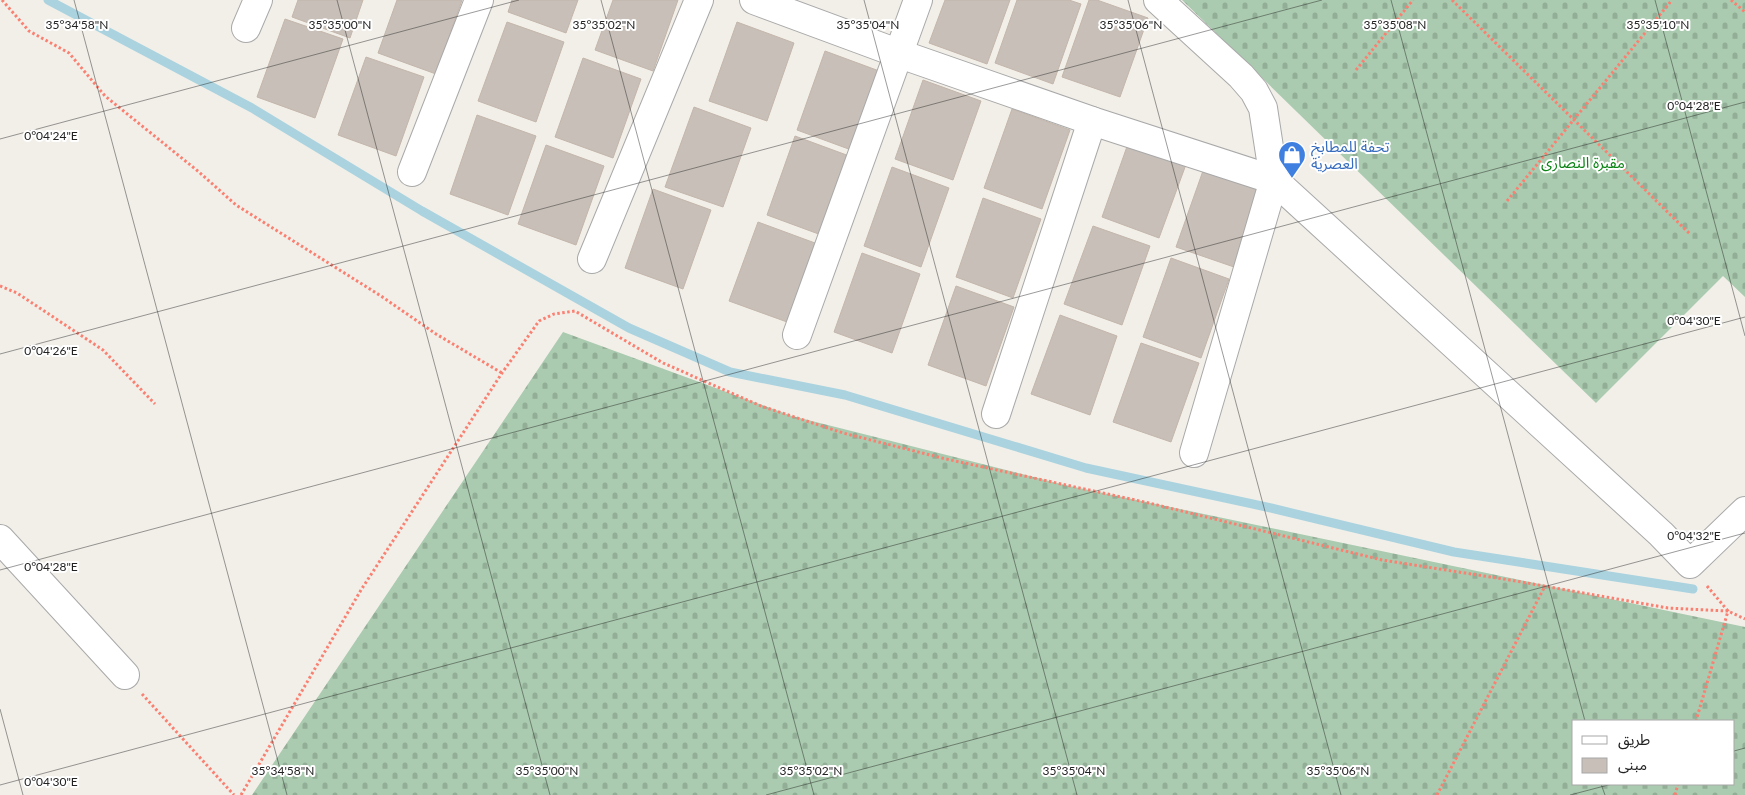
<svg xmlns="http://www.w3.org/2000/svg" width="1745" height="795" font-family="Lato,'Noto Sans Arabic',sans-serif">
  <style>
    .cemetery { fill: url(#cemetery-stones); fill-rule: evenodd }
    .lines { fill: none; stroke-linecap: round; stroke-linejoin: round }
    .stream { stroke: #aad3df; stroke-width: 9 }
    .building { fill: #c7bfb8; stroke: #c4b6ab }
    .street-casing { stroke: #a9a9a9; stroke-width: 30 }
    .path { stroke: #fa8072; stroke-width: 3; stroke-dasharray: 2.5 2.5; stroke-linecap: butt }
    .street { stroke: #fff; stroke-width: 28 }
    .ticks { fill: none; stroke: #222; stroke-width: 1; stroke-opacity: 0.45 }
    .labels { text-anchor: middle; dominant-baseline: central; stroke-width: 4; stroke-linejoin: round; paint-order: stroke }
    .shop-label { font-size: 15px; fill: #366cbe; stroke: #fff; text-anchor: start }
    .park-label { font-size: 15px; fill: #0c8416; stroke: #fff }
    .ticks-label { font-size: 12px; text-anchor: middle; fill: #222; stroke: #fff; stroke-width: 4; stroke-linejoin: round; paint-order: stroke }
  </style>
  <defs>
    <pattern id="cemetery-stones" width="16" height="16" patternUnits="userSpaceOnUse" patternTransform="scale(1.25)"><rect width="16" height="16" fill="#aacbaf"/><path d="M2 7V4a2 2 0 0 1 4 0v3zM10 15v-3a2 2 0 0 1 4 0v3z" fill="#92ae96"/></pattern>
  </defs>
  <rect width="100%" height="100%" fill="#f2efe9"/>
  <g class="cemetery">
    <polygon points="1182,0 1745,0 1745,297 1723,276 1596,403"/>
    <path d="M563,332L792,416L1065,485L1745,627V795H252ZM1574,721H1734V784H1574Z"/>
  </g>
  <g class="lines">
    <polyline class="stream" points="48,0 252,108 422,211 629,328 730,372 845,395 1086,468 1271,508 1454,552 1693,589"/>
  </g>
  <g class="building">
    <polygon points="298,0 363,0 350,38 292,17"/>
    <polygon points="397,0 462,0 436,74 378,53"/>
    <polygon points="512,0 578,0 566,33 508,12"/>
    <polygon points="613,0 678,0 653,71 595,50"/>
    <polygon points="945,0 1010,0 987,64 929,43"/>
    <polygon points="1017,0 1069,0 1081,4 1053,84 995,63"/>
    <polygon points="1089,0 1097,0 1148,18 1120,97 1062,77"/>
    <polygon points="285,19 343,39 315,118 257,97"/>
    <polygon points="507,22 564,42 536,122 478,101"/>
    <polygon points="737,22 794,43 767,121 709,101"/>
    <polygon points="825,51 882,72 854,151 797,130"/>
    <polygon points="366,57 424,77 396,156 338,135"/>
    <polygon points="583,58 641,79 613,158 555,137"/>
    <polygon points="923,80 981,101 953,180 895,159"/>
    <polygon points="694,107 751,128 723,207 665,187"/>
    <polygon points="1012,109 1070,130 1042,209 984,188"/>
    <polygon points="477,115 536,136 508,215 450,194"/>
    <polygon points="795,136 852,157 824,236 767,215"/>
    <polygon points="1130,138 1188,159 1159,238 1102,217"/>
    <polygon points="546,145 604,166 576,245 518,224"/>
    <polygon points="892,167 949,188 921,267 864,246"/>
    <polygon points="1204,168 1262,188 1234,267 1176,247"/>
    <polygon points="653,189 711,210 683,289 625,268"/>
    <polygon points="983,198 1041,219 1013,298 956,277"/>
    <polygon points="758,222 815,243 787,322 729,301"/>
    <polygon points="1093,226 1150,246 1122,325 1064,304"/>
    <polygon points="862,253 920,274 892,353 834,332"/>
    <polygon points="1171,258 1229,279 1201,358 1143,337"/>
    <polygon points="956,286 1014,307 986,386 928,365"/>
    <polygon points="1060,315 1117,336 1090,415 1031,394"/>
    <polygon points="1141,343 1199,363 1171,442 1113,422"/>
  </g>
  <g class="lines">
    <defs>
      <g id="street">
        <polyline points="754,0 900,54 1092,121 1274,180 1661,534 1690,564 1745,511"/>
        <polyline points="1158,0 1241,76 1254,91 1263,108 1274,180 1194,453"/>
        <polyline points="246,28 258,0"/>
        <polyline points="412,172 479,0"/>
        <polyline points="592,259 699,0"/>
        <polyline points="797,335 918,0"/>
        <polyline points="996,414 1092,121"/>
        <polyline points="0,539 125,675"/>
      </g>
    </defs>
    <use href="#street" class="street-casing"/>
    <g class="path">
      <polyline points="2,0 29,31 69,53 105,96 199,172 236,205 381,296 436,334 502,373"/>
      <polyline points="1452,0 1690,234"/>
      <polyline points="1731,0 1745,12"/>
      <polyline points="1356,70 1413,0"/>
      <polyline points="1507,201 1672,0"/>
      <polyline points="0,286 17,293 103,350 155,404"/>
      <polyline points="1707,586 1728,611 1745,619"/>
      <polyline points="142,694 234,795"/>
      <polyline points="241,795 361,590 502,373 539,321 554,314 575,311 663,363 761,406 843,433 946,459 1149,503 1382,560 1516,581 1668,608 1728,611 1696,721"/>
      <polyline points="1437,795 1545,586"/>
      <polyline points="1675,795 1678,784"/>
    </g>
    <use href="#street" class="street"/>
  </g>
  <path class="ticks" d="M74,0L287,795M337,0L550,795M601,0L814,795M864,0L1077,795M1128,0L1341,795M1391,0L1585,721M1655,0L1745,336M0,139L519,0M0,354L1322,0M0,570L1745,102M0,709L23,795M1734,751L1745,748M1601,784L1605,795M0,785L1745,317M766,795L1745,533M1570,795L1612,784"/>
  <defs>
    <symbol id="shop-pin" viewBox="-11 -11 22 30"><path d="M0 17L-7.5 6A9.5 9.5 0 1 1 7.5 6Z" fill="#3f7fe0" stroke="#fff"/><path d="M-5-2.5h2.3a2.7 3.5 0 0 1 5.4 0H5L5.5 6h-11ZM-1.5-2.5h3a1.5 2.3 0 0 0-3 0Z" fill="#fff"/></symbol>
  </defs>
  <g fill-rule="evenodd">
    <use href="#shop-pin" x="1276" y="139" width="32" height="43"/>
  </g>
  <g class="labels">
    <g class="shop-label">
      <text x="1311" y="146">تحفة للمطابخ<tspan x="1311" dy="17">العصرية</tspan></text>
    </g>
    <g class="park-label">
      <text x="1583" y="162">مقبرة النصارى</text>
    </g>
  </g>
  <g class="ticks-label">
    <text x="77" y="29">35°34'58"N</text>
    <text x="340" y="29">35°35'00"N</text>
    <text x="604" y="29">35°35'02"N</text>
    <text x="868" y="29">35°35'04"N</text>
    <text x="1131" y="29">35°35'06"N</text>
    <text x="1395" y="29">35°35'08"N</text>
    <text x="1658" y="29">35°35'10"N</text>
    <text x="1694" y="110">0°04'28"E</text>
    <text x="51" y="140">0°04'24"E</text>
    <text x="1694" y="325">0°04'30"E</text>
    <text x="51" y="355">0°04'26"E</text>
    <text x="1694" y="540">0°04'32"E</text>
    <text x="51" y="571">0°04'28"E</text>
    <text x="283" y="775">35°34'58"N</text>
    <text x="547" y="775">35°35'00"N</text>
    <text x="811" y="775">35°35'02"N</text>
    <text x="1074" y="775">35°35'04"N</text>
    <text x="1338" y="775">35°35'06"N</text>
    <text x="51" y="786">0°04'30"E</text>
  </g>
  <rect x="1572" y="720" width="162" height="65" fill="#ffffff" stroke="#a7a7a7"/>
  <rect x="1582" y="736" width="25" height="8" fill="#ffffff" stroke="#a7a7a7"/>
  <text x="1618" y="745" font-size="15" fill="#222222">طريق</text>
  <rect x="1582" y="758" width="25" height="15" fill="#c7bfb8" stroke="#a7a7a7"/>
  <text x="1618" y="770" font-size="15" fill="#222222">مبنى</text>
</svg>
